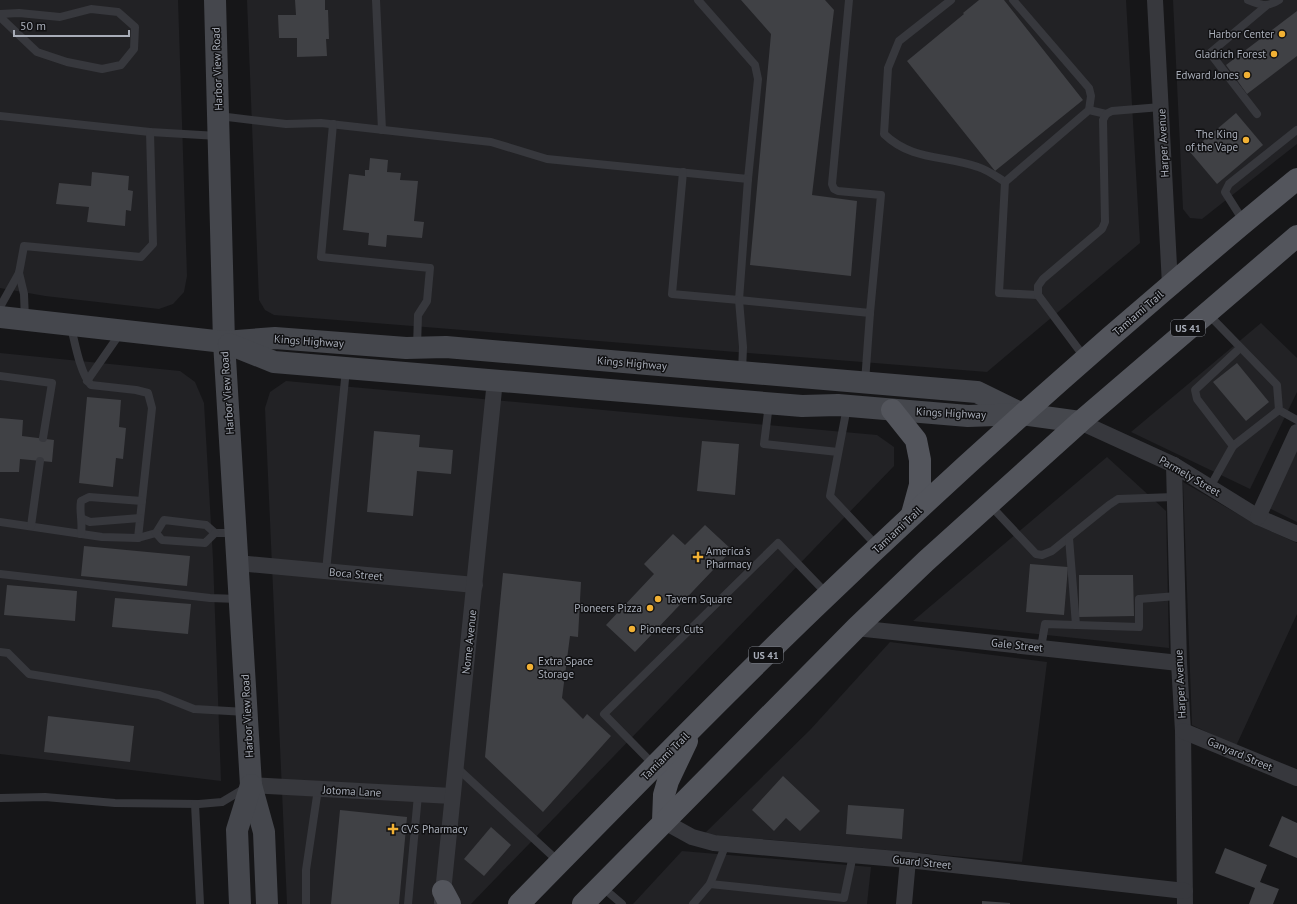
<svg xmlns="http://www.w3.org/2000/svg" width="1297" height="904" font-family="'PT Sans',sans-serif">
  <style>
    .built { fill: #222225 }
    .building { fill: #404145 }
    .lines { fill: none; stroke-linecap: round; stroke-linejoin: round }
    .service { stroke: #37383d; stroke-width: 8 }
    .minor { stroke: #37383d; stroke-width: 16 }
    .secondary { stroke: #45474d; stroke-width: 22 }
    .primary { stroke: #53555c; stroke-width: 22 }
    .poi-dot { fill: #f2b134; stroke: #111113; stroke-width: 1.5 }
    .labels { text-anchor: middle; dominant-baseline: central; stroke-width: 3; stroke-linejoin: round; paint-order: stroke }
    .shield { fill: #111113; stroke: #7b7e86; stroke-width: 1 }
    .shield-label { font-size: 10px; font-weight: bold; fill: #a8adb8 }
    .poi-label { font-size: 11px; fill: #a8adb8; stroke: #111113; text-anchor: end }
    .street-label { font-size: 11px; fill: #a8adb8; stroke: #111113 }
  </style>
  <rect width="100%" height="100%" fill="#161618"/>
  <g class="built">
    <polygon points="0,0 178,0 187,276 184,292 173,304 159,309 45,296 0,288"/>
    <polygon points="247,0 1126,0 1140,243 987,372 274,315 265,310 259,300"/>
    <polygon points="1173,0 1297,0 1297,144 1202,219 1190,218 1183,209"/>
    <polygon points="1261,323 1297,358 1297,392 1250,489 1131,432"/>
    <polygon points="0,353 180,371 195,382 204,403 213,559 221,781 0,754"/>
    <polygon points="286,381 877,435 894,447 894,466 471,904 287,904 265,408 270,392"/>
    <polygon points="1297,450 1297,522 1269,508"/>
    <polygon points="1107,457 1166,511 1169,648 913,621"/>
    <polygon points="1183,482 1255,524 1297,543 1297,614 1236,746 1192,725"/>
    <polygon points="890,642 1047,662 1022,862 704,834 810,730"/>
    <polygon points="682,851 871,867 867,904 633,904"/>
  </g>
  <g class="building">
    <polygon points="295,0 325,0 325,10 328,10 329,39 326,39 327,56 297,57 297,38 279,38 278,15 296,15"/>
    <polygon points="741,0 825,0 834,10 812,195 857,201 851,276 750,265 771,34"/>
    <polygon points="979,0 1004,0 1083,100 995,171 907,61 964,14 963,13"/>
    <polygon points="1297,11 1297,56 1247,94 1226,65"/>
    <polygon points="1236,113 1263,145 1217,184 1190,152"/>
    <polygon points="370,158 388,160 387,172 401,173 400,180 418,181 414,221 424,222 422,238 387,235 386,247 368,245 369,233 343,230 349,174 365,176 365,170 369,170"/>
    <polygon points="92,172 129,176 128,190 133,191 131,211 126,210 125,226 87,222 89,207 56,204 59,183 91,186"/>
    <polygon points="1237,363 1269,402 1246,421 1213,382"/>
    <polygon points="87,397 121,400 119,427 126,428 123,459 116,458 113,487 79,483"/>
    <polygon points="0,418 23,420 22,436 54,440 52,462 20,459 19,472 0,472"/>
    <polygon points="374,431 420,435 419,447 453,450 451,474 417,471 413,516 367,512"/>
    <polygon points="702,441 739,444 735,495 697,491"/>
    <polygon points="705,525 732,550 635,652 606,625 654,574 644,564 673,534 685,545"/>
    <polygon points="84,546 190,556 187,586 81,576"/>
    <polygon points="1030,564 1068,567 1064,615 1026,612"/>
    <polygon points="503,573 581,582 578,637 570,636 562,698 583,719 587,714 611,736 543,812 485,757"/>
    <polygon points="1079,575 1133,575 1134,616 1079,617"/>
    <polygon points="7,585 77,591 75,621 4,615"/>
    <polygon points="115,598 191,604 188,634 112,627"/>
    <polygon points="48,716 134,726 130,762 44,752"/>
    <polygon points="783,776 820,811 800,831 786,818 774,831 752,810"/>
    <polygon points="848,805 904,809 902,839 846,834"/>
    <polygon points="340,810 407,817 399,904 331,904"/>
    <polygon points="1282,816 1297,823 1297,858 1269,846"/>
    <polygon points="491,827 511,845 484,876 464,859"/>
    <polygon points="1225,848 1267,865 1260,882 1279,889 1273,904 1249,904 1255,888 1215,873"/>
    <polygon points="982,901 1010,903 1010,904 982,904"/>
  </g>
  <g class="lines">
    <g class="service">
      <polyline points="376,0 382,130"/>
      <path d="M951,0L899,41L888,68L884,134C912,161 944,155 978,167C988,170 997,177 1005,182"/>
      <polyline points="1013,0 1089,88 1091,96 1089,110"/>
      <path d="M1248,0C1260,5 1267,8 1279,0"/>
      <polyline points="0,14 19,13 60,17 91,9 118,12 135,27 134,49 121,65 102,69 67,62 37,52 0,17"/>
      <polyline points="1257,114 1210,53 1266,6"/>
      <polyline points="0,116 150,132 218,136"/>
      <polyline points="219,116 286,124 321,123 491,142 547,159 748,179 758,79 755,65 698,0"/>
      <polyline points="333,124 321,257 430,268 427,301 418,315 417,347"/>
      <polyline points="683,172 672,294 739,300 748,179"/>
      <polyline points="1244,222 1225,192 1229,184 1297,130"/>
      <polyline points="19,273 24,294 25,320"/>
      <polyline points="1038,295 999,293 1005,182 1089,110 1106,114"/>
      <polyline points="0,307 19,273 24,246 141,257 153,244 150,132"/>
      <polyline points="1207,313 1277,385 1279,410 1297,420"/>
      <path d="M71,327C75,343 80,373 91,385L136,390L148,393L152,408L138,538"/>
      <polyline points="1085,358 1038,295 1038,286 1043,279 1102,229 1105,222 1103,120 1106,114 1112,111 1161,107"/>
      <polyline points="742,372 743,347 739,300 870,313 881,195 838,191 834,189 832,184 849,0"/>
      <polyline points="0,376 52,383 43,438"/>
      <polyline points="87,381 121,332"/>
      <polyline points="865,382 870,313"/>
      <polyline points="769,404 764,444 838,452"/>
      <polyline points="847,407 830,496 878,547"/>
      <polyline points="1233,446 1279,410"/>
      <polyline points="1210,487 1233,446 1197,399 1195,390 1240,348"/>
      <polyline points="989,504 1036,554 1042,555 1052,551 1109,505 1118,499 1174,497"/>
      <polyline points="83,519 90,522 140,518"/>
      <polyline points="0,522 102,537 138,538 156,533 164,520 206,525 215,533 235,533"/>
      <polyline points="31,526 40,461"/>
      <polyline points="156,533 162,540 205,543 215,533"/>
      <path d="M81,534C83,521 79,513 81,501L89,497L142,501"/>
      <polyline points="1069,538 1076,625"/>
      <polyline points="326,571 346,369"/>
      <polyline points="0,574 210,598 238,599"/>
      <polyline points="1041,648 1045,624 1139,627 1139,599 1177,596"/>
      <polyline points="0,652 8,653 29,674 159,695 194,709 246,712"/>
      <polyline points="654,765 604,714 778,543 827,594"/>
      <polyline points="456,767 559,862"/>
      <polyline points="0,798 45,797 115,803 199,804 222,802 247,787"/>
      <polyline points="195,804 200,904"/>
      <polyline points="710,884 844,898 853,855"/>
      <polyline points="601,886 622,904"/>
      <polyline points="306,904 306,870 318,789"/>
      <polyline points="408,904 418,795"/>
      <polyline points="693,904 710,884 726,844"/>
    </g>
    <g class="minor">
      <polyline points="1155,0 1170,285"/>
      <polyline points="1080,422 1174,465 1258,517 1297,534"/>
      <polyline points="1174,465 1179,663 1183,731 1185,904"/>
      <polyline points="1258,517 1297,432"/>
      <polyline points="237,563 475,585"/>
      <polyline points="856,628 1179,663"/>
      <polyline points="1183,731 1297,778"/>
      <polyline points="251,785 452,796"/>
      <polyline points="663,821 692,837 714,843 908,860 1185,891"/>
      <polyline points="442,902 495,380"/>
      <polyline points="904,904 908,860"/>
    </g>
    <g class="secondary">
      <polyline points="215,0 224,342 251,785 264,832 267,904"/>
      <polyline points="0,317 224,342 275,338 406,348 446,347 977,392 1022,414"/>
      <polyline points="229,344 274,362 802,406 838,405 968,416 1022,414 1080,422"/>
      <polyline points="240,904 237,830 251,785"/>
    </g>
    <g class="primary">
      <polyline points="892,410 916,440 920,460 920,485 912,514"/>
      <polyline points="663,821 664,795 668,781 687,741"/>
      <polyline points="443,891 450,904"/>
      <path d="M519,904C616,805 713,705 813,609C969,459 1130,316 1297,179"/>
      <polyline points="583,904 856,628 926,561 1080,422 1297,236"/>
    </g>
  </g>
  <g class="poi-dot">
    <circle cx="1282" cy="34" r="4"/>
    <circle cx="1274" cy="54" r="4"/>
    <circle cx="1247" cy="75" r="4"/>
    <circle cx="1246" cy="140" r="4"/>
    <path d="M696 551h4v4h4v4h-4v4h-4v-4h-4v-4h4z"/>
    <circle cx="658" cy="599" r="4"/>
    <circle cx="650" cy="608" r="4"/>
    <circle cx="632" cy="629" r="4"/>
    <circle cx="530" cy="667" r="4"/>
    <path d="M391 823h4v4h4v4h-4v4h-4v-4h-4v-4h4z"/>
  </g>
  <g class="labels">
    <g class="shield">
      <rect x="1171" y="320" width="34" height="16" rx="3"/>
      <rect x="749" y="647" width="34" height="16" rx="3"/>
    </g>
    <g class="shield-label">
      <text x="1188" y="328">US 41</text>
      <text x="766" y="655">US 41</text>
    </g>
    <g class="poi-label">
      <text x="1274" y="34">Harbor Center</text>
      <text x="1266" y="54">Gladrich Forest</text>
      <text x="1239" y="75">Edward Jones</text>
      <text x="1238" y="134">The King<tspan x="1238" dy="13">of the Vape</tspan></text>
      <text x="706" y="551" text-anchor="start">America's<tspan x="706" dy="13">Pharmacy</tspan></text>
      <text x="666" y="599" text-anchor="start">Tavern Square</text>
      <text x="642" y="608">Pioneers Pizza</text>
      <text x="640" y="629" text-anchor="start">Pioneers Cuts</text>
      <text x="538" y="661" text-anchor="start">Extra Space<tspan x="538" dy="13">Storage</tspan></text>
      <text x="401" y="829" text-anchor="start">CVS Pharmacy</text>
    </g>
    <g class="street-label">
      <text transform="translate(217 69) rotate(-92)">Harbor View Road</text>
      <text transform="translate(1163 143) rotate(-93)">Harper Avenue</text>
      <text transform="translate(1138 313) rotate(-41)">Tamiami Trail</text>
      <text transform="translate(309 341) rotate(4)">Kings Highway</text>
      <text transform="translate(632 363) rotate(5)">Kings Highway</text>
      <text transform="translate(227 393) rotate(-94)">Harbor View Road</text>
      <text transform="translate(951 413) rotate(3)">Kings Highway</text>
      <text transform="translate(1190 476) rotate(30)">Parmely Street</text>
      <text transform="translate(897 530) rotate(-43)">Tamiami Trail</text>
      <text transform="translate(356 574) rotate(5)">Boca Street</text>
      <text transform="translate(469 642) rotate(-84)">Nome Avenue</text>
      <text transform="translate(1017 645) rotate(6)">Gale Street</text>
      <text transform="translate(1180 684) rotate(-93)">Harper Avenue</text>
      <text transform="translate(247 716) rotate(-93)">Harbor View Road</text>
      <text transform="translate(1240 754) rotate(23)">Ganyard Street</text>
      <text transform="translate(665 756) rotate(-45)">Tamiami Trail</text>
      <text transform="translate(352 791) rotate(3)">Jotoma Lane</text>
      <text transform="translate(922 862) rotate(6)">Guard Street</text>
    </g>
  </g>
  <path d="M14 30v6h115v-6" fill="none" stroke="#a8adb8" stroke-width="2"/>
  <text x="20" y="30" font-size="12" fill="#a8adb8" stroke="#111113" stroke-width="3" paint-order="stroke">50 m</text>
</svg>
